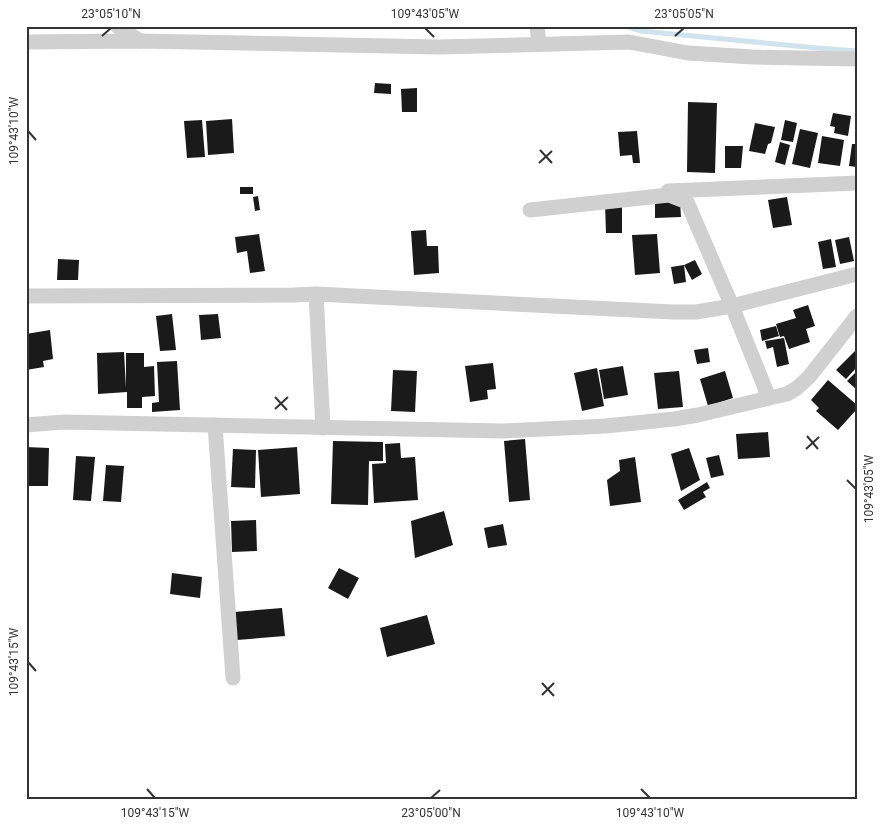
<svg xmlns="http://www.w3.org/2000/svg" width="883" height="826" font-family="Roboto,sans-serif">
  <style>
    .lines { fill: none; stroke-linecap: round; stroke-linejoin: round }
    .stream { stroke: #cfe2ee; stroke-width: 5 }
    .building { fill: #1a1a1a }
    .minor { stroke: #d0d0d0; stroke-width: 15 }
    .ticks { fill: none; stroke: #333; stroke-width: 2 }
    .neatline { fill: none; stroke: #333; stroke-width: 2 }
    .ticks-label { font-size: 12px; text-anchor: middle; fill: #333 }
  </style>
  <rect width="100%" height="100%" fill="#fff"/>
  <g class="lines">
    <polyline class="stream" points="625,26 641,31 817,48 857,51"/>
  </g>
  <g class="building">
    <polygon points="375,83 391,84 391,94 374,93"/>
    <polygon points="417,88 417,112 402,112 401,89"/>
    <polygon points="688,102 717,103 715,173 687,172"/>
    <polygon points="833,113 851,116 848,136 834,133 835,127 830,126"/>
    <polygon points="232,119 234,153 208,155 206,121"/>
    <polygon points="202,120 205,157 187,158 184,121"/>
    <polygon points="785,120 797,123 793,142 781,140"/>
    <polygon points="755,123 775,127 771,143 768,144 765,154 749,151"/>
    <polygon points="800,129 818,133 810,168 792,164"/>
    <polygon points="637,131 640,163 633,163 632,155 620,156 618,132"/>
    <polygon points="822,136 844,140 840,166 818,163"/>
    <polygon points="780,142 790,145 785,165 775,162"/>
    <polygon points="852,144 857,144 857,167 849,166"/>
    <polygon points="725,146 743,146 741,168 725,168"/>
    <rect x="240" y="187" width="13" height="7"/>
    <polygon points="258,196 260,210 255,211 253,197"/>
    <polygon points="787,197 792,225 773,228 768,200"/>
    <polygon points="680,200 681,217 655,218 655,201"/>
    <polygon points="622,203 622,233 606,233 605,204"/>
    <polygon points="426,230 427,246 438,246 439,273 414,275 411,231"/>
    <polygon points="259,234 265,271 250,273 247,251 237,253 235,237"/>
    <polygon points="657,234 660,273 635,275 632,235"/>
    <polygon points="849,237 854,261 840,264 835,240"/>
    <polygon points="831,239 836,267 823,269 818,242"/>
    <polygon points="58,259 79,260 78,280 57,280"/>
    <polygon points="695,260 702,274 692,280 684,265"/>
    <polygon points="684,265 686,282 674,284 671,267"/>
    <polygon points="808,305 815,326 806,329 810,342 789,349 784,336 780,337 776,324 796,318 793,310"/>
    <polygon points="172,314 176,350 160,351 156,316"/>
    <polygon points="218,314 221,338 201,340 199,315"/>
    <polygon points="776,326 779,336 762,341 760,330"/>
    <polygon points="50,330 53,359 43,361 44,367 26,370 26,361 29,360 26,334"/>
    <polygon points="784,338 789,364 777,367 773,347 767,349 765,341"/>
    <polygon points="708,348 710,362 697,364 694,350"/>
    <polygon points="857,349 857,367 846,379 836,370"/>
    <polygon points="124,352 126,388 126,353 144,353 144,367 154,366 155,396 142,397 142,408 127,408 127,392 98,394 97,353"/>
    <polygon points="177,361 180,410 152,412 152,403 159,402 157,362"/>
    <polygon points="493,363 496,389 487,390 488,399 470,402 465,366"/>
    <polygon points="623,366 628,395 604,399 599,370"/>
    <polygon points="597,368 604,406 582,411 574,373"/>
    <polygon points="393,370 417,371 415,412 391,411"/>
    <polygon points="679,371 683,407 658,409 654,373"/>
    <polygon points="725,371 733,398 708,406 700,379"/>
    <polygon points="857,371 857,390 847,381"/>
    <polygon points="828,380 857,405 857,409 838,430 816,411 819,408 811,400"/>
    <polygon points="768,432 770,457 738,459 736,434"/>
    <polygon points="525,439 530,500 509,502 504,441"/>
    <polygon points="333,441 383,442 383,461 369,461 368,505 331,504"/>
    <polygon points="400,443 401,458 415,457 418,500 374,503 372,464 386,463 385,444"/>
    <polygon points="26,447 49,448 48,486 26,486"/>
    <polygon points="297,447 300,494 261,497 258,450"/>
    <polygon points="689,448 700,480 681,491 671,454"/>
    <polygon points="233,449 256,450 255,488 231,487"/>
    <polygon points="719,455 724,475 711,478 706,458"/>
    <polygon points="76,456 95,457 91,501 73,500"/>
    <polygon points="635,457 641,502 610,506 607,480 620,471 619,460"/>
    <polygon points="106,465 124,466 121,502 103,501"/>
    <polygon points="707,482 710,488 703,492 706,497 684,510 678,500"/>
    <polygon points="444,511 453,545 415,558 411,521"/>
    <polygon points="256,520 257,551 232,552 231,521"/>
    <polygon points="503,524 507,545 488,548 484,528"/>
    <polygon points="339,568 359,578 348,599 328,588"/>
    <polygon points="172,573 202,577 200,598 170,594"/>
    <polygon points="282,608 285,636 237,640 234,612"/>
    <polygon points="427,615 435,644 387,657 380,628"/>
  </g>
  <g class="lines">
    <g class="minor">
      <polyline points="117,26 140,41"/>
      <polyline points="537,26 539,44"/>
      <polyline points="26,42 140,41 439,47 629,42 688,53 753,57 857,59"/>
      <polyline points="668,191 857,183"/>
      <polyline points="530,210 669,195 687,202 732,306 769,398"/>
      <polyline points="316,294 323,428"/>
      <polyline points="26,296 293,295 316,294 673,312 696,312 732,306 857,274"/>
      <polyline points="26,425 63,422 503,431 606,426 674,419 698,415 769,398 787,394 797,388 809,377 857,316"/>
      <polyline points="215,425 233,678"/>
    </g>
  </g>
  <path class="ticks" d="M425,28L434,37M102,36L111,28M675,36L684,28M28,131L36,140M540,150L552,163M539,163L552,151M275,397L287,410M275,409L288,397M807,436L818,449M806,449L819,437M847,480L856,489M28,662L36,671M542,683L554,696M542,695L554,683M147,789L155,798M641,789L650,798M431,798L440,790"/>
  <rect width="883" height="826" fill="none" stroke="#ffffff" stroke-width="55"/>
  <rect x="28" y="28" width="828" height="770" class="neatline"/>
  <g class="ticks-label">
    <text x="111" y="18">23°05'10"N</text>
    <text x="425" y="18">109°43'05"W</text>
    <text x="684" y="18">23°05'05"N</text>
    <text transform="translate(14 131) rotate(-90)" y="4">109°43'10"W</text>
    <text transform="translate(869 489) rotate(-90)" y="4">109°43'05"W</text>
    <text transform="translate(14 662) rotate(-90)" y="4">109°43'15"W</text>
    <text x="155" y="817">109°43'15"W</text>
    <text x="431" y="817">23°05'00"N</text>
    <text x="650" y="817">109°43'10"W</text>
  </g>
</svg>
